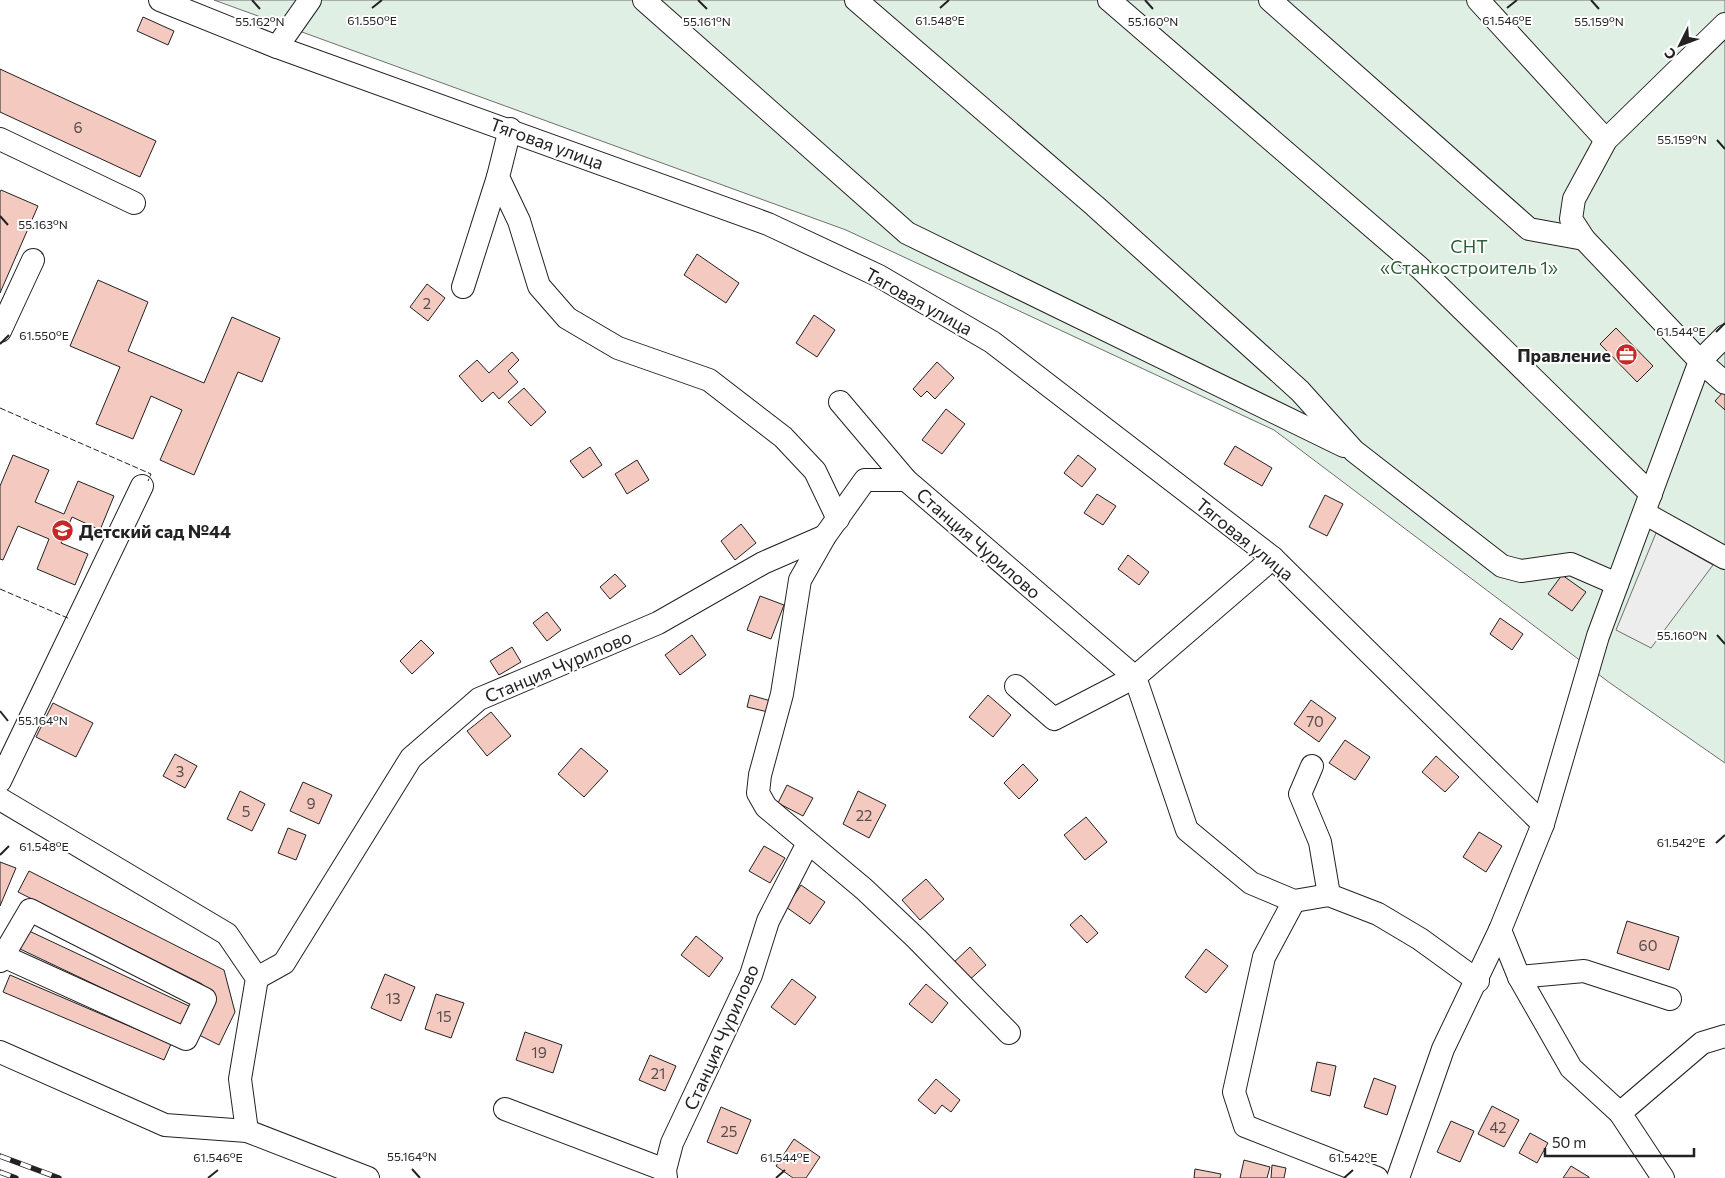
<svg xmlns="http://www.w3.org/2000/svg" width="1725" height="1178" font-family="Commissioner,sans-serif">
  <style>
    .green { fill: #e0efe3; stroke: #6f6f6f }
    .parking { fill: #ededed; stroke: #6f6f6f }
    .building { fill: #f3c9c0; stroke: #222 }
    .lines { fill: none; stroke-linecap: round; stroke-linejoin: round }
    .minor-casing { stroke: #222; stroke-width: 24 }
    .minor { stroke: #fff; stroke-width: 22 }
    .rail-casing { stroke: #222; stroke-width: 5.5 }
    .rail { stroke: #fff; stroke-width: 4; stroke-dasharray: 11; stroke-linecap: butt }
    .fence { stroke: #222; stroke-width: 1; stroke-dasharray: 6 2.5; stroke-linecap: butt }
    .ticks { fill: none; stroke: #222; stroke-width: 2 }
    .labels { text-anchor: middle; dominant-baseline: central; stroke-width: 4; stroke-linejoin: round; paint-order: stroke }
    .number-label { font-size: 15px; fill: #564c4a }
    .street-label { font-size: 18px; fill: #222; stroke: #fff }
    .park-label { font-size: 18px; fill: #2f5e38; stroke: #fff }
    .poi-label { font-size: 18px; font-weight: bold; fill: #222; stroke: #fff; text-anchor: end }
    .ticks-label { font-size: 12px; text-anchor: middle; fill: #222; stroke: #fff; stroke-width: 4; stroke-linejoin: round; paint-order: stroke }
  </style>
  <rect width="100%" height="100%" fill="#fff"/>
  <polygon class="green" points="214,0 1725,0 1725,763 1610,683 1274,430 846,230"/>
  <polygon class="parking" points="1656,533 1713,565 1651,648 1616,630"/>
  <g class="building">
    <polygon points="143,17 174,31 168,45 137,31"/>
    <polygon points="0,69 156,141 140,177 0,112"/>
    <polygon points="1,190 38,206 0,293 0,192"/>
    <polygon points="697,254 739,283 726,303 684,275"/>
    <polygon points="98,280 148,302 128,351 204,383 232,317 280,338 262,382 238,372 194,475 160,460 182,410 151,396 133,439 96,424 120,367 70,346"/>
    <polygon points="427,284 445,298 428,321 410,307"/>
    <polygon points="814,315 835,330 817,357 796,343"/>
    <polygon points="1616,328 1653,366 1637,382 1600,344"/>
    <polygon points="512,352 519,360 508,371 518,382 499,399 493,392 482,402 459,376 477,360 489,373"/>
    <polygon points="937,362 954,378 935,399 927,391 921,397 913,389"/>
    <polygon points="524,388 546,412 531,426 508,402"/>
    <polygon points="1725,390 1725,410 1715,401"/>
    <polygon points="946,409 965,424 942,454 922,440"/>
    <polygon points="1235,446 1272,468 1262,486 1224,464"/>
    <polygon points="590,447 602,465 583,478 570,461"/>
    <polygon points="13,455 49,470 35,502 64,514 78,481 114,496 100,530 72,517 61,543 88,554 75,585 37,569 49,539 18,526 3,560 0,559 0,486"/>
    <polygon points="1078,455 1096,469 1082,487 1064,473"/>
    <polygon points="637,460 649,480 627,494 615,474"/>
    <polygon points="1097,494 1116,506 1103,525 1084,513"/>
    <polygon points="1325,495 1343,504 1327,536 1309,527"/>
    <polygon points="741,524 756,543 735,560 721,541"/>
    <polygon points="1128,555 1149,572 1139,585 1118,569"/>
    <polygon points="615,574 626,586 610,599 600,587"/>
    <polygon points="1562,575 1586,592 1572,611 1548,594"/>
    <polygon points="760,596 784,605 771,639 747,630"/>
    <polygon points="547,612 561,630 547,641 533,623"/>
    <polygon points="1500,618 1523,634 1512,650 1490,634"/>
    <polygon points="692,635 706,655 680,675 665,655"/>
    <polygon points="421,640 434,653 412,674 400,661"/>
    <polygon points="512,647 521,662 499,675 490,661"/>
    <polygon points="750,695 771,701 768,712 747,707"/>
    <polygon points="988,695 1011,715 993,737 969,717"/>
    <polygon points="1311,700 1336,718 1319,742 1294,724"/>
    <polygon points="53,703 93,723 76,757 36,737"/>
    <polygon points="491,712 511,736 487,756 467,731"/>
    <polygon points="1345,740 1370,757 1355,780 1329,763"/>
    <polygon points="581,748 608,771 584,797 558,774"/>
    <polygon points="175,754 197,766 185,788 163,776"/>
    <polygon points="1436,756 1459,777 1445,792 1422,772"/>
    <polygon points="1023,764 1038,780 1019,799 1004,783"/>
    <polygon points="303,782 332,795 319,824 290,811"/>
    <polygon points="787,785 813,798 803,816 778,803"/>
    <polygon points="240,791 265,804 252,831 227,819"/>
    <polygon points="858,791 886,805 869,838 843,824"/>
    <polygon points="1086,817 1107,842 1085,860 1064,835"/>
    <polygon points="288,828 306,835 296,860 278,853"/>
    <polygon points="1479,832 1502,846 1486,872 1463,857"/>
    <polygon points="764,846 785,858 770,883 749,871"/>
    <polygon points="0,862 16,868 0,906"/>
    <polygon points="29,871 224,970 235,1012 219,1045 199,1035 216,997 202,984 18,892"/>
    <polygon points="926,879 944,899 920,920 902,900"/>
    <polygon points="801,885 825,902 810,924 786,907"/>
    <polygon points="1081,915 1098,933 1087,943 1070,925"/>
    <polygon points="1627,921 1679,937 1669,970 1617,953"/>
    <polygon points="27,930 191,1007 182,1026 18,948"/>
    <polygon points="696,936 723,958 709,977 681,955"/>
    <polygon points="970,947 986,965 967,982 951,965"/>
    <polygon points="1206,949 1228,966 1206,993 1185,977"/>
    <polygon points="385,974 415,987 401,1021 371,1008"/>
    <polygon points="10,975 171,1044 164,1060 3,992"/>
    <polygon points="792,979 816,997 795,1025 771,1007"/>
    <polygon points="926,984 948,1003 932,1023 909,1004"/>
    <polygon points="436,994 464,1003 451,1038 425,1029"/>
    <polygon points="525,1032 562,1045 553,1073 516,1060"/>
    <polygon points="650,1055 676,1066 665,1091 639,1080"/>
    <polygon points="1317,1062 1336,1066 1330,1096 1311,1091"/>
    <polygon points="1374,1078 1396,1086 1387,1115 1364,1107"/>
    <polygon points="936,1079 960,1100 951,1112 942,1105 935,1114 918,1100"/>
    <polygon points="1492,1106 1519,1120 1504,1147 1478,1134"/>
    <polygon points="721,1107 751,1120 737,1154 707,1142"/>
    <polygon points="1451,1121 1474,1131 1460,1162 1437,1152"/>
    <polygon points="1530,1133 1548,1143 1537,1163 1519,1153"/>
    <polygon points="794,1139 820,1157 806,1178 793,1178 776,1166"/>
    <polygon points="1244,1160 1270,1167 1267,1178 1240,1178"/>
    <polygon points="1272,1165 1286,1168 1284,1178 1271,1178"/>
    <polygon points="1571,1166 1589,1177 1589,1178 1563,1178"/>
    <polygon points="1195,1169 1221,1174 1220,1178 1194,1178"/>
  </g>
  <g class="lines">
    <defs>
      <g id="minor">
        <polyline points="160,0 277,47 768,224 879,276 992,342 1273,558 1543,824"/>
        <polyline points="644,0 907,233 1344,446"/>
        <polyline points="856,0 1095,206 1300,391 1354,451 1502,566 1521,571 1571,564 1617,584"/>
        <polyline points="1109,0 1420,268 1651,494"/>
        <polyline points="1270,0 1529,229 1584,239"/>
        <polyline points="1478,0 1606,140"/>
        <polyline points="277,47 310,0"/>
        <polyline points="510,129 498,177 519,221 539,286 567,318 618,348 709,380 783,437 815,471 838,519"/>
        <polyline points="0,139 134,203"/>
        <polyline points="463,287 498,177"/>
        <polyline points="0,331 33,260"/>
        <polyline points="1725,336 1700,361 1725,383"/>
        <polyline points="840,402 906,480"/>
        <polyline points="1644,513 1725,558"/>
        <polyline points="1273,558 1135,677 1187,830 1251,883 1294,901 1329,895 1378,914 1420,939 1478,981"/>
        <polyline points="1312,766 1300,794 1320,842 1329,895"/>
        <polyline points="0,781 142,486"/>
        <polyline points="0,799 227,934 257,978 240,1079 247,1131"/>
        <polyline points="1294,901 1264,957 1234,1092 1245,1126 1377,1178"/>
        <polyline points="1500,930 1519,977 1571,1068 1620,1113 1663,1178"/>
        <polyline points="0,961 3,956 30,910 205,999 186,1039 3,956"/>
        <polyline points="1519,977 1584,971 1670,999"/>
        <polyline points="257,978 284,963 411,758 479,699 658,623 763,563 825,536"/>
        <polyline points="1009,1033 917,939 864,889 766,807 758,793 760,775 782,694 800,580 825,536 865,480 906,480 1135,677 1054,719 1016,686"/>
        <polyline points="0,1052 165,1125 247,1131 368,1178"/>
        <polyline points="505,1109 665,1170"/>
        <polyline points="1620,1113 1702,1043 1725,1036"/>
        <polyline points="666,1178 665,1170 672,1143 751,975 768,921 808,843"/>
        <polyline points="1398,1178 1443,1049 1500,930 1543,824 1598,636 1700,361 1584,239 1571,219 1574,199 1606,140 1725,24"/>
      </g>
    </defs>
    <use href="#minor" class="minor-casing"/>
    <use href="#minor" class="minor"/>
    <defs>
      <g id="rail">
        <polyline points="0,1156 59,1178"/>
        <polyline points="0,1172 16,1178"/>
      </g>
    </defs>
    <use href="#rail" class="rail-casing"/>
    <use href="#rail" class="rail"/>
    <g class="fence">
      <polyline points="0,408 151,474 148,481"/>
      <polyline points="0,589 70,619"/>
    </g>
  </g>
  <path class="ticks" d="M252,0L260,9M698,0L707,9M1145,0L1153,9M1591,0L1599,9M372,8L382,0M940,8L949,0M1507,8L1517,0M1717,140L1725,149M0,216L8,225M1716,332L1725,323M0,344L9,335M1717,635L1725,644M0,711L8,721M1716,843L1725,835M0,855L9,846M412,1169L420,1178M208,1178L218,1170M776,1178L785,1170M1344,1178L1353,1170"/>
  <defs>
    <symbol id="office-disc" viewBox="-11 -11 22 22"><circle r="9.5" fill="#c62828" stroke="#fff"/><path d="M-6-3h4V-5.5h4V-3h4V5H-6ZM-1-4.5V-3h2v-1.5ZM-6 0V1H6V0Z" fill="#fff"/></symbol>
    <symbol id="school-disc" viewBox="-11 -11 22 22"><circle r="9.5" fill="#c62828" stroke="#fff"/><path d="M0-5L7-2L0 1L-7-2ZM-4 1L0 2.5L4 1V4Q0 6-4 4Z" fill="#fff"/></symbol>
  </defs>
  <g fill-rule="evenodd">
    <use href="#office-disc" x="1614" y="342" width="25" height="25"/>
    <use href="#school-disc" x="50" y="518" width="25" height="25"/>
  </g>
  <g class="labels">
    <g class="number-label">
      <text x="78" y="127">6</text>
      <text x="427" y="303">2</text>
      <text x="1315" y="721">70</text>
      <text x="180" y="771">3</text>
      <text x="311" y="803">9</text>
      <text x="246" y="811">5</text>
      <text x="864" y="815">22</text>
      <text x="1648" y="945">60</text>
      <text x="393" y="998">13</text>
      <text x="444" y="1016">15</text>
      <text x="539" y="1052">19</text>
      <text x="658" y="1073">21</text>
      <text x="1498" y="1127">42</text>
      <text x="729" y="1131">25</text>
    </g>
    <g class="street-label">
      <text transform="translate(547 143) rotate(20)">Тяговая улица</text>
      <text transform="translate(919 301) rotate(29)">Тяговая улица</text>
      <text transform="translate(1245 539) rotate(39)">Тяговая улица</text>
      <text transform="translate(979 543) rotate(41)">Станция Чурилово</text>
      <text transform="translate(558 666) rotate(-23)">Станция Чурилово</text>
      <text transform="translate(721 1037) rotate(-66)">Станция Чурилово</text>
    </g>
    <g class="park-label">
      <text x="1469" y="246">СНТ<tspan x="1469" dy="21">«Станкостроитель 1»</tspan></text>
    </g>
    <g class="poi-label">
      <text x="1611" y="355">Правление</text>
      <text x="79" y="531" text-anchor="start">Детский сад №44</text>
    </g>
  </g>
  <g class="ticks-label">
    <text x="372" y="25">61.550°E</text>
    <text x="940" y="25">61.548°E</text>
    <text x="1507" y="25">61.546°E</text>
    <text x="260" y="26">55.162°N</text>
    <text x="707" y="26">55.161°N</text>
    <text x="1153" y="26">55.160°N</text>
    <text x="1599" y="26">55.159°N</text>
    <text x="1682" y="144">55.159°N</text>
    <text x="43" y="229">55.163°N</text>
    <text x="1681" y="336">61.544°E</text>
    <text x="44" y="340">61.550°E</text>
    <text x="1682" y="640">55.160°N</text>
    <text x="43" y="725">55.164°N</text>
    <text x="1681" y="847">61.542°E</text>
    <text x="44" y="851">61.548°E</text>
    <text x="412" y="1161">55.164°N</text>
    <text x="218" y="1162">61.546°E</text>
    <text x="785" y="1162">61.544°E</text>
    <text x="1353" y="1162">61.542°E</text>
  </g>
  <g transform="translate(1680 45) rotate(228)" stroke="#ffffff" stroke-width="4" paint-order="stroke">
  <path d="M0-4L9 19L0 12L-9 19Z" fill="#222222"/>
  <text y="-8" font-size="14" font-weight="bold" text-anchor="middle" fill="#222222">С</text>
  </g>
  <path d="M1545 1148v8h149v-8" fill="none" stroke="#222222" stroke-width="2.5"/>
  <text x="1552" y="1148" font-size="15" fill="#222222" stroke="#ffffff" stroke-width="4" paint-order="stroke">50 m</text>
</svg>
